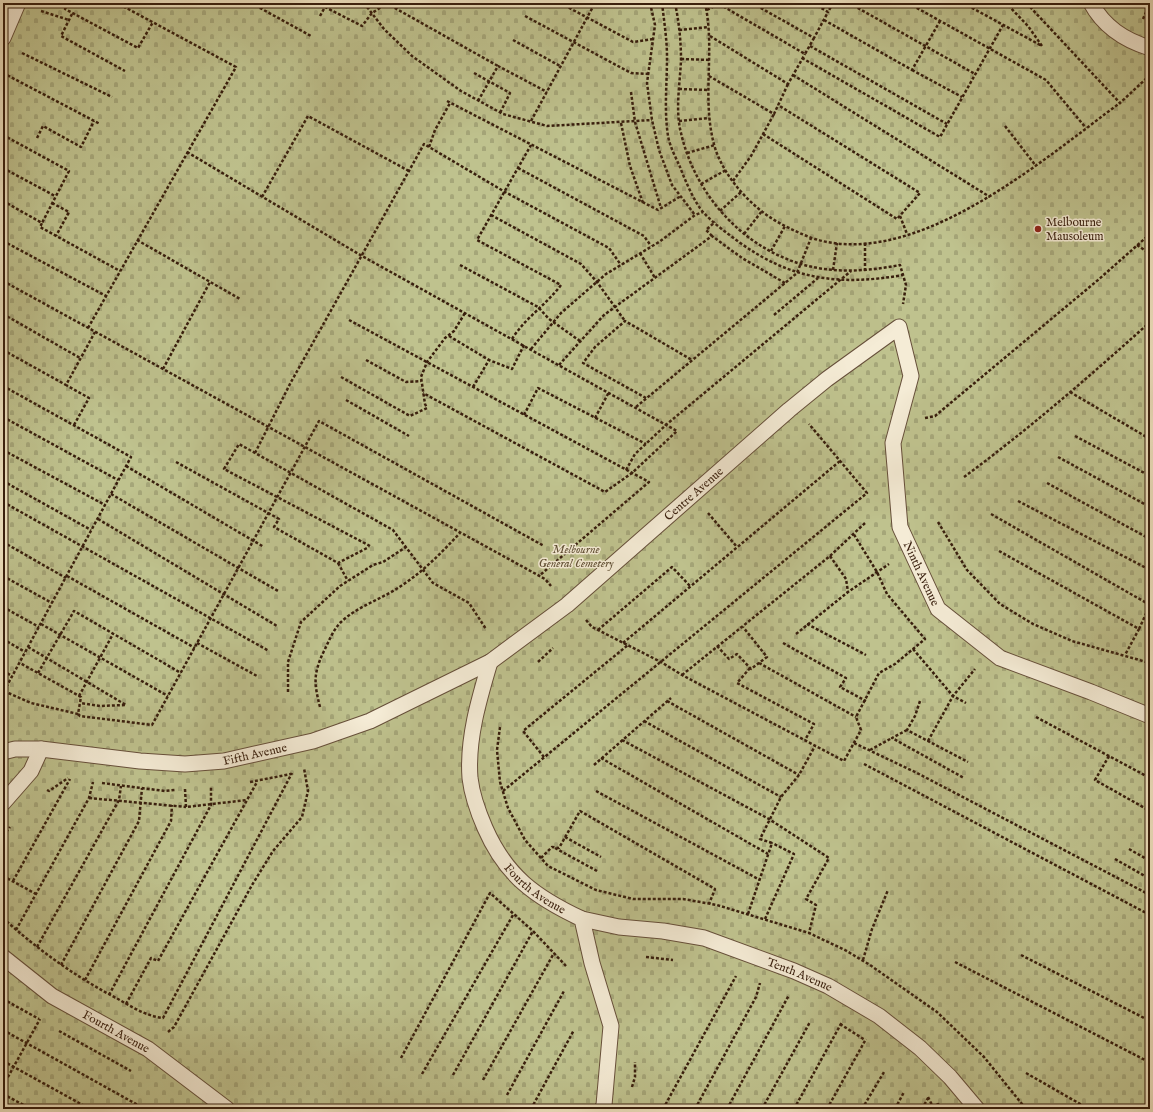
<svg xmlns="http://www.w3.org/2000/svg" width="1153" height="1112" font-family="'IM FELL English',serif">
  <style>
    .cemetery { fill: url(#cemetery-stones); stroke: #7c704e }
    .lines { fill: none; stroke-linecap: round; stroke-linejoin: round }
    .service-casing { stroke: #664f3a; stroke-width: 17 }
    .path { stroke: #381e0d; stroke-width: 2.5; stroke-dasharray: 3 2; stroke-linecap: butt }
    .service { stroke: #f5ecd6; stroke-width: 15 }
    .poi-dot { fill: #8f2418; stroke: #f5ecd6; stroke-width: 1.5 }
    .labels { text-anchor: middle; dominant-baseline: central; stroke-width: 3; stroke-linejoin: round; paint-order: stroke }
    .poi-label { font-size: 12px; fill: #381e0d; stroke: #f5ecd6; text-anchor: start }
    .street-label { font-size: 12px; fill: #381e0d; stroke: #f5ecd6 }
    .park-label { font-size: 12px; font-style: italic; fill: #604f34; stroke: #f5ecd6 }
  </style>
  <defs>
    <pattern id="cemetery-stones" width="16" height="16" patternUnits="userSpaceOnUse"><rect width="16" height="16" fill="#bfc28e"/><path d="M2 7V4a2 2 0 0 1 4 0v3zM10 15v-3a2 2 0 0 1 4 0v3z" fill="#a5a679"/></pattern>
  </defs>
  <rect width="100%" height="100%" fill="#efe2c0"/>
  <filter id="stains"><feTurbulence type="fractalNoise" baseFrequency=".005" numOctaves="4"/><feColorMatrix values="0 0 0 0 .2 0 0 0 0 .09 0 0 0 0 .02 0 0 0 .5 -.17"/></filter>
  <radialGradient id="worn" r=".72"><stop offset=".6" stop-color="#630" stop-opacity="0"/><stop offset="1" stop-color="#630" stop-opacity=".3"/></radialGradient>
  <rect class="cemetery" x="3" y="3" width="1147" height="1106"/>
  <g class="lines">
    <defs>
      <g id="service">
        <path d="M1091,3C1104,27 1124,40 1150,48"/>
        <polyline points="3,38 18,3"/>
        <path id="s1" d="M490,662C479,699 467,739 470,778C472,795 478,812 485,828C506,876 535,897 582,919L592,963L611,1026L604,1105L602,1109"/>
        <path id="s2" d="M3,752L15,749H41L140,761L185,764L224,761L313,741L370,721L490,662L567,605L789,410L827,379L899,327L911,376L893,443L900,527L938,609L1000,658L1091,692L1150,716"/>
        <polyline points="3,803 31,771 41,749"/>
        <path id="s3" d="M582,919L619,927L663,931L704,938L794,971L828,986L879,1016L920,1048L950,1077L977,1109"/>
        <path id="s4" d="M3,957L52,996L148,1049L227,1109"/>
      </g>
    </defs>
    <use href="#service" class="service-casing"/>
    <g class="path">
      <polyline points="68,3 65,9 138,48 153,22"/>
      <polyline points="251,3 311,36"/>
      <polyline points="364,3 384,29 412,56 461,91 503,114 547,126 652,120"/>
      <polyline points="386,3 498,66"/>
      <polyline points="560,3 633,42 653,39"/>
      <polyline points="630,3 633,4"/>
      <polyline points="650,3 655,25 647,83 652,120 659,150 672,185 695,215"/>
      <path d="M662,3C664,21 667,39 667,57C667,84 664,110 668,136C670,147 676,158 680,167C685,180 695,204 704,213C714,224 727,233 739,242C791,280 840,286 903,275"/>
      <path d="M675,3C679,22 681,41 681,60C680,84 675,110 681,133C696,199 750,256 818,268C846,273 873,270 900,265L906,285L903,304"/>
      <path d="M705,3C716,52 700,102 716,151C727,181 754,210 783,225C797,232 811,239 827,242C927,261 1045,158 1120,103"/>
      <polyline points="752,3 814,38 828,12"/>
      <polyline points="813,3 828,12 833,3"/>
      <polyline points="849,3 975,74"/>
      <polyline points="908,3 1046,80 1086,128"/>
      <polyline points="963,3 1042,46 1028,26 1006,3"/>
      <polyline points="1035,3 1031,8 1120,103 1150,75"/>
      <polyline points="719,4 805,54 814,38"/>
      <polyline points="707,10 720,3"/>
      <polyline points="41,11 69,20"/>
      <polyline points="72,14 61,36 125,71"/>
      <polyline points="320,16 325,7 362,26 372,13 386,4"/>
      <polyline points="525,16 631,73 649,74"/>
      <polyline points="1143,19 1150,3"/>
      <polyline points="824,20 912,70 940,21"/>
      <polyline points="679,30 709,27"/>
      <polyline points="710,36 788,84 805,54"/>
      <polyline points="513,40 560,66"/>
      <polyline points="810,46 947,124"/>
      <polyline points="22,53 112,97"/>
      <polyline points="802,58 940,137 1003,25"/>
      <polyline points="681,59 710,60"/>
      <polyline points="912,70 962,97"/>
      <polyline points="3,73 100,124"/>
      <polyline points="474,73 510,93 500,113"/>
      <polyline points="793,75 990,197"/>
      <polyline points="709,76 774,114 788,84"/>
      <polyline points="679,89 708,90"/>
      <polyline points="631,92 635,122 661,208"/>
      <polyline points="447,101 658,210 681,196"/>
      <polyline points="478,101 498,66 547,92"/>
      <polyline points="531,121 595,3"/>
      <polyline points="679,121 709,118"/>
      <polyline points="621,123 630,166 643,203"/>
      <polyline points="1005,126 1036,166"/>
      <polyline points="763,134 897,219 920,193 778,105"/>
      <polyline points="3,135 69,171 42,223"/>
      <polyline points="37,138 43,126 81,147 94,121"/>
      <polyline points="429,147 435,130 450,103"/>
      <polyline points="187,152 362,256 677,431 632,473 605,492 423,393"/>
      <polyline points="687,153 715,145"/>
      <polyline points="3,168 55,196"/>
      <polyline points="518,168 644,236 651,246"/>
      <polyline points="733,181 751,156 774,114"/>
      <polyline points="701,184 726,170"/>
      <polyline points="262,197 308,116 409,171"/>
      <polyline points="3,201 42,223 40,227 120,271"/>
      <polyline points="52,203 69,212 56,236"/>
      <polyline points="720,211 741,192"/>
      <polyline points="491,215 581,264 597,282 625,321"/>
      <polyline points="900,216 907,234"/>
      <polyline points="744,234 762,211"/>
      <polyline points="712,236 706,230 715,222"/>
      <polyline points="137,240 240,299"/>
      <polyline points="3,241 106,296"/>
      <polyline points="1137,245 1150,254"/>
      <polyline points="771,251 785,226"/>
      <polyline points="640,253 655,278"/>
      <polyline points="460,265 538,307 549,319 580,341"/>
      <polyline points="833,270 837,243"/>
      <polyline points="865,271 865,242"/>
      <polyline points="3,281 545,579 551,586"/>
      <polyline points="3,314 80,358"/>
      <polyline points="774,315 818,278"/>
      <polyline points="349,320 649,482 539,576"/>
      <polyline points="88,328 236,67 117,3"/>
      <polyline points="449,336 489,360"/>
      <path d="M512,339C525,318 546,305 561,285L477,240L531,145"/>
      <polyline points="531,349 561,313 606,274 659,242 695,215 703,212"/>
      <polyline points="3,350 66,385"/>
      <polyline points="366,360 406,382 421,381"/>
      <polyline points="559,365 604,315 712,236 742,258 785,283"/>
      <polyline points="163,369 210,282"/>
      <polyline points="341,377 410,416 427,408 425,404 421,377 427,362 445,338 454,331 465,313"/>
      <polyline points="3,386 131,457 3,693"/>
      <polyline points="473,387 489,360 512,369 524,345"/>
      <polyline points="1070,392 1150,439"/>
      <polyline points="646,398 583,363 595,347 625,321 692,360"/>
      <polyline points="346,400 409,436"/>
      <polyline points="636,407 797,273 811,238"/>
      <polyline points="524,415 538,388 646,444"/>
      <polyline points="3,417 118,480"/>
      <polyline points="595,418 609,392"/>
      <polyline points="925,418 935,416 1098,280 1150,234"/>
      <polyline points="74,425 89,398 66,385 95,332"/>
      <polyline points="1075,436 1150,476"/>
      <polyline points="3,450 105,505"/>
      <polyline points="255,453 291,382 424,144 505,192 609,248 621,265"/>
      <polyline points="1058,457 1150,507"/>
      <polyline points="176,462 279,519 274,527 338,563 369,547"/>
      <polyline points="126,466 264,547"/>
      <polyline points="626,470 635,454 667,424 851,271"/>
      <path d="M964,477C1029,429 1090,376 1150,322"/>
      <polyline points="3,481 91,530"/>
      <polyline points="1047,483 1150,539"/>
      <polyline points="111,494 278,591"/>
      <polyline points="1018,501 1150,570"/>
      <polyline points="3,502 269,651"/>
      <polyline points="708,513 737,547"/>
      <polyline points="991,514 1150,605"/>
      <polyline points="98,519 277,626"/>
      <polyline points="938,522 967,570 1000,604 1033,624 1072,641 1150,663"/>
      <polyline points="3,542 66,578"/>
      <polyline points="370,546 224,469 239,444 393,530 433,583 469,603 486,629"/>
      <polyline points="999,551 1139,629 1125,655"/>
      <polyline points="830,556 846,579 848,592"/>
      <polyline points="338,563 348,581"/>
      <polyline points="3,576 52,603"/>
      <polyline points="67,576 195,648"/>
      <polyline points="3,607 39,627"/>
      <polyline points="586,620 592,627 661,662 682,675 844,761 861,730 856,717 879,673 895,664 925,639 887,594 877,572 853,533"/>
      <polyline points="41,624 168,696"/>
      <polyline points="807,624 866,655"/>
      <polyline points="1139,629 1150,605"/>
      <polyline points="598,630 672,567 690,586"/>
      <polyline points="796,634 848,592 889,564"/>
      <polyline points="3,639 25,652"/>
      <polyline points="197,643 257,676"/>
      <polyline points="623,643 840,461"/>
      <polyline points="783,643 846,678 840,687 866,701"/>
      <polyline points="717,646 729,659 737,654 751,669 767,657 743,627"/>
      <polyline points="28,647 126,705 100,706 80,703"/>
      <polyline points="913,649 953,696 966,703"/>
      <polyline points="538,662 553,648"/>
      <polyline points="759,663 856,717"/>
      <polyline points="750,668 737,683 814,724 805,740"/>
      <polyline points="3,671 12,676"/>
      <polyline points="38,673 74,611 181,673"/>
      <polyline points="682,675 830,556 865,523"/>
      <polyline points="4,691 31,703 78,714 81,697 20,663"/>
      <polyline points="288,692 288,662 301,622 340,586 373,565 383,562 406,547"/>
      <polyline points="79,696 113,634"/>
      <polyline points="667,701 799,775"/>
      <polyline points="920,701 915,716 907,730 968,762"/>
      <path d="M320,707C314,683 313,674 324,651C329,641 333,630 341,622C358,606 382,599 401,586C424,571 442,552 460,533"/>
      <polyline points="78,714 80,716 152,725 319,421 544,546"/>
      <polyline points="1036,717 1150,778"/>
      <polyline points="644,721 781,797"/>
      <polyline points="500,727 497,750 500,782 508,808 525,840 548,866 596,890 633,899 683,899 717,905 809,933 845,950 870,965 937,1012 984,1057 1026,1109"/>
      <polyline points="907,730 892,738 964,778"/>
      <polyline points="622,740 769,819 829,858 806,899 816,905 809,933"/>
      <polyline points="928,741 953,696 975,669"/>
      <polyline points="854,743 917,773 1150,895"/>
      <polyline points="870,750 892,738"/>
      <polyline points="1146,752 1150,755"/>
      <polyline points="1109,756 1095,780 1150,811"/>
      <polyline points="544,757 523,731 628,645"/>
      <polyline points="601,758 768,854"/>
      <polyline points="864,764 1150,915"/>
      <polyline points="594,765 671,698"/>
      <polyline points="250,782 291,774"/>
      <polyline points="102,783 165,791 175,790"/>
      <polyline points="185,789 186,807 247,800"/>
      <polyline points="47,790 49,791 68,778"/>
      <polyline points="503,791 867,493 809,424"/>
      <polyline points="596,791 760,880"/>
      <polyline points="89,798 186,807"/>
      <polyline points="3,836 10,827"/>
      <polyline points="565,837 601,857"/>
      <polyline points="555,848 597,871"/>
      <polyline points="1129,849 1150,861"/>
      <polyline points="541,858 552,847 559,848 580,811 715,889 709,904"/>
      <polyline points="1115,859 1150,879"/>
      <polyline points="3,876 36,894"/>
      <polyline points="13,881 70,779"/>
      <polyline points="748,914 772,843 760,839 781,797 799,775 815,746"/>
      <path d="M3,918C38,950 76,977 118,999C132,1007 146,1016 163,1018L292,773"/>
      <polyline points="765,919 794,854 772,843"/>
      <polyline points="16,930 89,798 93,782"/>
      <polyline points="37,947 119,800 121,786"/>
      <polyline points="1021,955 1150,1021"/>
      <polyline points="646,957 673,960"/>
      <polyline points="863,960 872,929 888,890"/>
      <polyline points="955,962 1145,1060"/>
      <polyline points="61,965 139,821 142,788"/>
      <polyline points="85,980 171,821 172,805"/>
      <polyline points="109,995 211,805 211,786"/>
      <polyline points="3,999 39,1019"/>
      <polyline points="126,1004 151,958 158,961 257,782"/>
      <polyline points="840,1024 865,1040"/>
      <polyline points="3,1030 145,1109"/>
      <polyline points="59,1031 131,1071"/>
      <polyline points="168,1032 174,1027 252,885 273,851 302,817 308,791 304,768"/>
      <polyline points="401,1058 490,893 533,931 566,966"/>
      <polyline points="3,1061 90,1109"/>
      <polyline points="1026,1073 1089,1109"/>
      <polyline points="422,1074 513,915"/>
      <polyline points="453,1075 533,931"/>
      <polyline points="483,1080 554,953"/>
      <polyline points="3,1086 40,1019"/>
      <polyline points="632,1087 635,1077 635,1062"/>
      <polyline points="3,1094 31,1109"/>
      <polyline points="507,1095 564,991"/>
      <polyline points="928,1097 933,1107 938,1104 940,1106"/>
      <polyline points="1149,1098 1150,1098"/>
      <polyline points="531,1109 574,1030"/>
      <polyline points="663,1109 736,976"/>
      <polyline points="695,1109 756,997 760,983"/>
      <polyline points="727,1109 789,995"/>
      <polyline points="762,1109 810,1022"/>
      <polyline points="794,1109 842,1022"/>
      <polyline points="827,1109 866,1039"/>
      <polyline points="862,1109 884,1072"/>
      <polyline points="895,1109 904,1092"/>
      <polyline points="922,1109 928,1098"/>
    </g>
    <use href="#service" class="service"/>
  </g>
  <circle class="poi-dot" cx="1038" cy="229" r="4"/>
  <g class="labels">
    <g class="poi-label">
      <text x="1046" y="222">Melbourne<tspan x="1046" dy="14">Mausoleum</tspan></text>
    </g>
    <g class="street-label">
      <text stroke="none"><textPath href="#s2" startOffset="772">Centre Avenue</textPath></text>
      <text stroke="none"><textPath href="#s2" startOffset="1292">Ninth Avenue</textPath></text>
      <text stroke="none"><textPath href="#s2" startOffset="254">Fifth Avenue</textPath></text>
      <text stroke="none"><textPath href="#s1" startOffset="251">Fourth Avenue</textPath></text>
      <text stroke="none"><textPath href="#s3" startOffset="226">Tenth Avenue</textPath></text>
      <text stroke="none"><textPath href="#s4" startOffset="136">Fourth Avenue</textPath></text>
    </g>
    <g class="park-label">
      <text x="576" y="549">Melbourne<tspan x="576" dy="14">General Cemetery</tspan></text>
    </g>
  </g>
  <rect width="1153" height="1112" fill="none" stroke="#efe2c0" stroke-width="16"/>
  <rect x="4" y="4" width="1145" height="1104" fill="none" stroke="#381e0d" stroke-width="2"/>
  <rect x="8" y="8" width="1137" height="1096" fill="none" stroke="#381e0d"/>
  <rect width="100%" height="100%" filter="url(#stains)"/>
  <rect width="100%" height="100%" fill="url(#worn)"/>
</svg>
